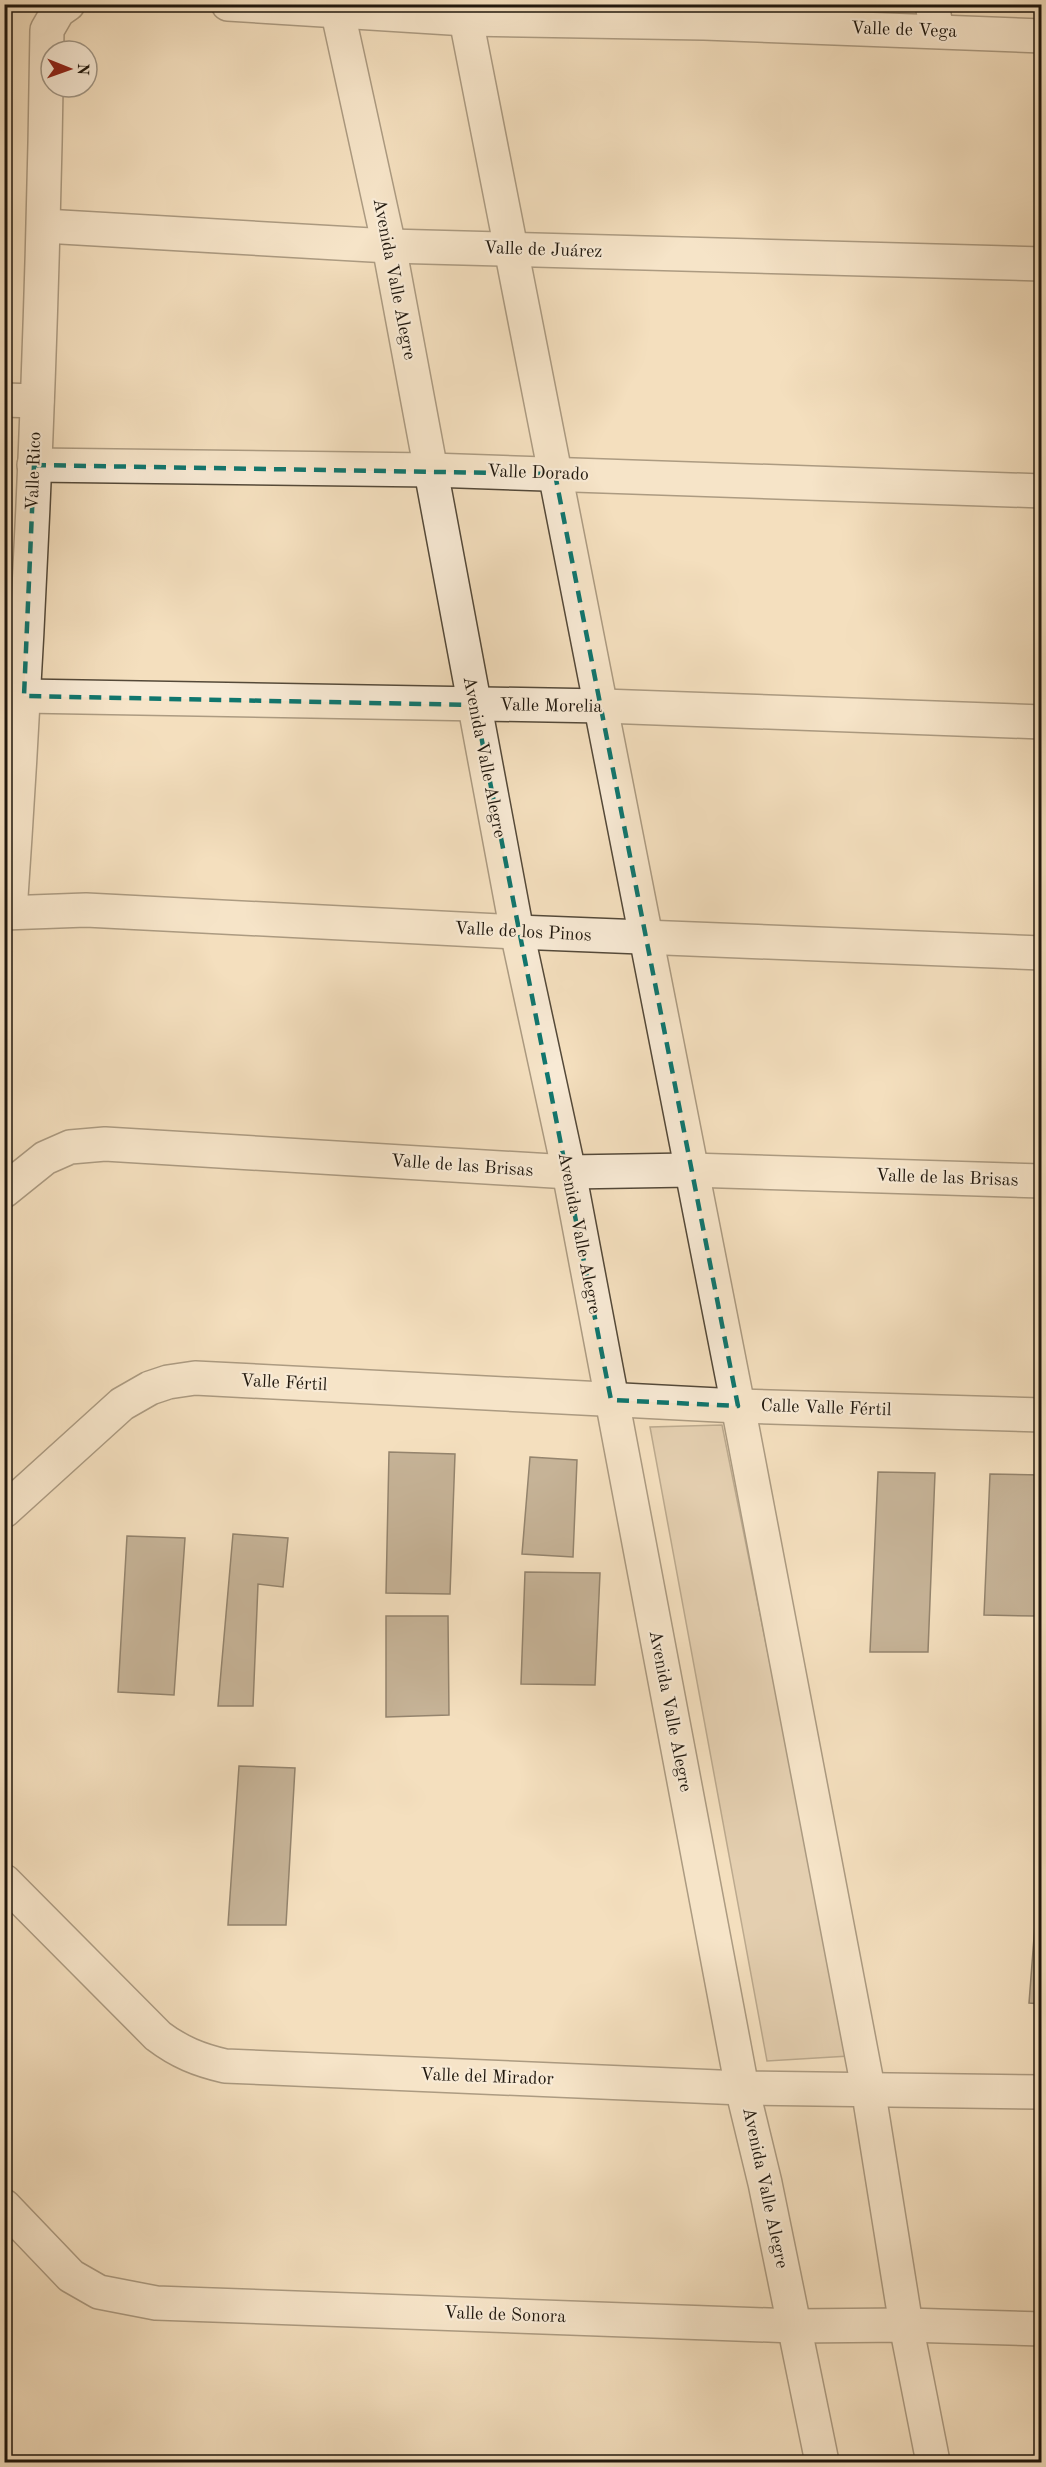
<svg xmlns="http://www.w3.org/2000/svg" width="1046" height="2467" font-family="'Old Standard TT',serif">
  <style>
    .green { fill: #d0bda0; stroke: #786a56; stroke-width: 1.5 }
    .building { fill: #8e7f69; stroke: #1f170d; stroke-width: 1.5 }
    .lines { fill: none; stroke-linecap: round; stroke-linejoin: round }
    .minor-casing { stroke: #544939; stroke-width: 36 }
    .minor { stroke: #f8ead5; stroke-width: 33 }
    .marked { fill: none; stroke: #0f766e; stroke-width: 4.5; stroke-dasharray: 12 8; stroke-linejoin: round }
    .labels { text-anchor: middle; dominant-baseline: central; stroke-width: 4.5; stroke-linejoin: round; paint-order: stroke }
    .street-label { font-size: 18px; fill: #1f170d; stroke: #f8ead5 }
  </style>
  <rect width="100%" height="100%" fill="#f4dfbe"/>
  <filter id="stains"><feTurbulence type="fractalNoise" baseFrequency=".00333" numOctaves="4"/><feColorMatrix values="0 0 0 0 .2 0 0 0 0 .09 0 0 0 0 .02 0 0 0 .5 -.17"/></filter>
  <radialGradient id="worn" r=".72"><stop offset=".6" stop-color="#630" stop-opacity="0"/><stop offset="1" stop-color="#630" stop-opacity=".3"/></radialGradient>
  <polygon class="green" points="722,1425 849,2056 767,2061 650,1427"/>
  <g class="building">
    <polygon points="389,1452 455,1454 450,1594 386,1593"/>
    <polygon points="530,1457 577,1460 573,1557 522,1554"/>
    <polygon points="878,1472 935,1473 928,1652 870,1652"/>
    <polygon points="990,1474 1041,1475 1035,1616 984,1615"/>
    <polygon points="233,1534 288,1538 283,1587 258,1584 253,1706 218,1706"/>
    <polygon points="127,1536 185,1538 174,1695 118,1692"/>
    <polygon points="525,1572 600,1573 595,1685 521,1684"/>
    <polygon points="386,1616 448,1616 449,1715 386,1717"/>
    <polygon points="239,1766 295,1768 286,1925 228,1925"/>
    <polygon points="1041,1846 1042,2004 1029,2003"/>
  </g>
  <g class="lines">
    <defs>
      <g id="minor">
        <polyline points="228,4 466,19 704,23 1042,36"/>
        <polyline points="336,4 389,246 517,932 569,1172 742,2088 765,2183 822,2462"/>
        <polyline points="463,4 738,1406 868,2088 906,2325 933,2462"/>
        <polyline points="932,4 937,31"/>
        <polyline points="44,226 389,246 1042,264"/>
        <polyline points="4,400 37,401"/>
        <polyline points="34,465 431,470 1042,491"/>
        <polyline points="24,696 603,706 1042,722"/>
        <path d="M10,912C30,619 43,324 47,30L58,11L68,4"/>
        <polyline points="4,913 86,910 517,932 1042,953"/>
        <polyline points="4,1191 45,1158 70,1147 105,1144 569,1172 690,1170 1042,1181"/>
        <polyline points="4,1511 122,1404 150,1388 168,1382 195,1378 738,1406 1042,1415"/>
        <path d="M4,1881L158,2036C179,2052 199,2060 225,2066L742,2088L1042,2092"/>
        <polyline points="4,2206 71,2276 99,2292 156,2303 794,2326 906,2325 1042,2329"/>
      </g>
    </defs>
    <use href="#minor" class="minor-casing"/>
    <use href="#minor" class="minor"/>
  </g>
  <path d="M0 0H1046V2467H0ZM34,465L555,474L738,1406L611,1400L475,705L24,696Z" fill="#f4dfbe" fill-opacity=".55" fill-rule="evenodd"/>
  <path class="marked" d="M34,465L555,474L738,1406L611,1400L475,705L24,696Z"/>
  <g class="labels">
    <g class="street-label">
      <text transform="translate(904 30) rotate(2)">Valle de Vega</text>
      <text transform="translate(543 250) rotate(2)">Valle de Juárez</text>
      <text transform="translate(394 279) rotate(79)">Avenida Valle Alegre</text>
      <text transform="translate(34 471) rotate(-88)">Valle Rico</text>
      <text transform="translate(538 473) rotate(2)">Valle Dorado</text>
      <text transform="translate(551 706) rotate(1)">Valle Morelia</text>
      <text transform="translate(484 757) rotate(79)">Avenida Valle Alegre</text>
      <text transform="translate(523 932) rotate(3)">Valle de los Pinos</text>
      <text transform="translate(462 1166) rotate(4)">Valle de las Brisas</text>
      <text transform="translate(947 1178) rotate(2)">Valle de las Brisas</text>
      <text transform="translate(579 1233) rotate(79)">Avenida Valle Alegre</text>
      <text transform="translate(284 1383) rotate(3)">Valle Fértil</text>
      <text transform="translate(826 1408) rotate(2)">Calle Valle Fértil</text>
      <text transform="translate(670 1711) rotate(79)">Avenida Valle Alegre</text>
      <text transform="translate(487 2077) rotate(2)">Valle del Mirador</text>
      <text transform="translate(765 2188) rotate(78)">Avenida Valle Alegre</text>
      <text transform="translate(505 2315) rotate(2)">Valle de Sonora</text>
    </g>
  </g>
  <rect width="1046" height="2467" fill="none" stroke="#f4dfbe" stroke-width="24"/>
  <rect x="6" y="6" width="1034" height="2455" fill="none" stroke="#1f170d" stroke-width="3"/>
  <rect x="12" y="12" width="1022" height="2443" fill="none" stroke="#1f170d" stroke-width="1.5"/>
  <g transform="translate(69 69) rotate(91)"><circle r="28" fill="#f8ead5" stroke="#a19685" stroke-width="1.5"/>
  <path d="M0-4.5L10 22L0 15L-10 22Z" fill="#8f2418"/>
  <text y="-9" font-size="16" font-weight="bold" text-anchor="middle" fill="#1f170d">N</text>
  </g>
  <rect width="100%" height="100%" filter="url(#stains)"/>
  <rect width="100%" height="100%" fill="url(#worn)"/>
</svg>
